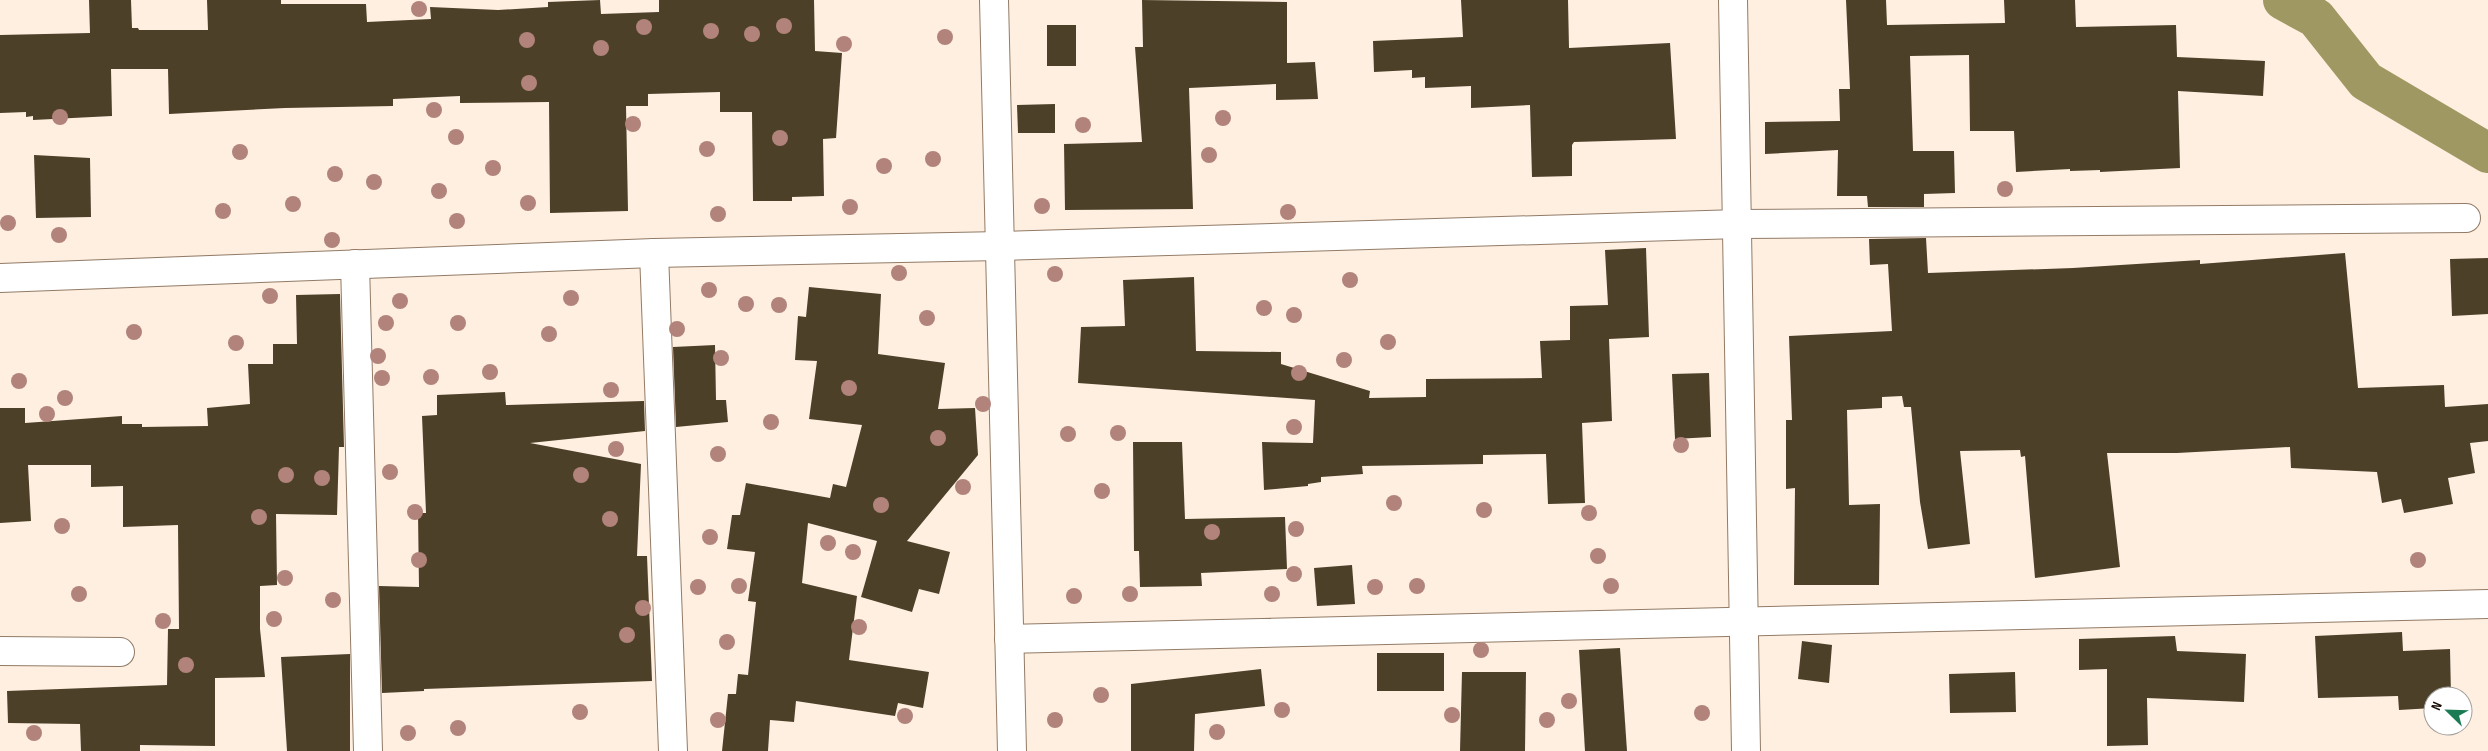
<svg xmlns="http://www.w3.org/2000/svg" width="2488" height="751" font-family="'Sofia Sans Condensed',sans-serif">
  <style>
    .lines { fill: none; stroke-linecap: round; stroke-linejoin: round }
    .canal { stroke: #9f9862; stroke-width: 40 }
    .building { fill: #4c4028 }
    .minor-casing { stroke: #927b67; stroke-width: 30 }
    .minor { stroke: #fff; stroke-width: 28 }
    .tree { fill: #b1837b }
  </style>
  <rect width="100%" height="100%" fill="#feefe1"/>
  <g class="lines">
    <polyline class="canal" points="2283,0 2316,18 2366,81 2488,153"/>
  </g>
  <g class="building">
    <polygon points="89,0 131,0 132,28 138,28 139,30 208,30 207,0 281,0 281,4 366,4 367,22 431,19 430,7 498,10 548,7 548,2 600,0 601,14 659,12 659,0 814,0 815,51 842,53 836,138 823,139 824,196 792,197 792,201 753,201 752,112 720,112 720,92 648,94 648,106 626,106 628,211 550,213 549,102 460,103 460,96 393,99 393,106 285,108 169,114 168,69 111,69 112,116 33,120 33,116 26,117 26,112 0,113 0,35 90,33"/>
    <polygon points="1142,0 1287,2 1287,63 1315,62 1318,99 1276,100 1276,84 1189,88 1193,209 1065,210 1064,144 1142,142 1135,47 1143,47"/>
    <polygon points="1461,0 1568,0 1569,48 1670,43 1676,139 1574,142 1572,145 1572,176 1532,177 1530,105 1471,108 1471,86 1425,88 1425,77 1412,78 1412,70 1374,72 1373,41 1463,37"/>
    <polygon points="1846,0 1886,0 1887,25 2005,23 2004,0 2075,0 2076,27 2176,25 2177,57 2265,61 2263,96 2178,91 2180,168 2100,172 2100,170 2070,171 2070,169 2016,172 2014,131 1970,131 1969,55 1910,56 1913,151 1954,151 1955,193 1924,194 1924,207 1868,207 1867,196 1837,196 1838,150 1765,154 1765,122 1840,121 1839,89 1850,89"/>
    <rect x="1047" y="25" width="29" height="41"/>
    <polygon points="1055,104 1055,133 1018,133 1017,105"/>
    <polygon points="34,155 90,158 91,217 36,218"/>
    <polygon points="1926,238 1928,273 2073,268 2200,260 2200,264 2345,253 2358,388 2444,385 2445,407 2488,404 2488,441 2470,443 2475,473 2448,478 2453,504 2404,513 2401,499 2382,503 2377,472 2291,468 2290,447 2177,453 2107,453 2120,567 2035,578 2025,456 2021,457 2020,450 1960,451 1970,544 1928,549 1920,502 1911,407 1904,407 1902,396 1882,397 1882,408 1847,410 1849,505 1880,504 1879,585 1794,585 1795,488 1786,489 1786,420 1792,420 1789,336 1892,331 1888,264 1870,265 1869,239"/>
    <polygon points="1646,248 1649,337 1609,339 1612,421 1582,423 1585,503 1548,504 1546,454 1483,455 1483,464 1362,466 1363,474 1321,477 1321,482 1308,484 1308,486 1264,490 1262,442 1313,443 1315,400 1078,383 1081,327 1125,326 1123,280 1194,277 1196,351 1281,352 1281,364 1370,391 1369,398 1426,397 1426,379 1542,378 1540,341 1570,340 1570,306 1608,305 1605,250"/>
    <polygon points="2488,258 2488,314 2452,316 2450,259"/>
    <polygon points="809,287 881,294 878,354 945,363 938,409 975,408 978,455 907,541 950,552 939,594 919,589 912,612 861,597 877,541 808,523 802,583 857,596 849,660 929,672 923,708 898,703 895,716 796,701 794,722 770,720 768,751 722,751 728,694 736,694 738,674 748,675 756,602 748,601 755,552 727,549 732,515 740,515 746,483 830,498 833,484 846,487 862,425 809,419 817,361 795,360 798,316 806,317"/>
    <polygon points="340,294 344,447 339,447 337,515 276,514 277,585 260,586 260,629 265,677 215,678 215,746 140,745 140,751 81,751 80,724 8,723 7,691 167,685 168,629 179,629 178,525 123,527 123,486 91,487 91,465 28,465 31,521 0,523 0,408 25,408 25,423 122,416 122,424 142,424 142,427 208,426 207,408 250,404 248,364 273,364 273,344 297,344 296,295"/>
    <polygon points="715,345 716,400 726,400 728,422 676,427 673,347"/>
    <polygon points="1709,373 1711,437 1675,439 1672,374"/>
    <polygon points="505,392 506,405 644,401 645,431 530,443 641,464 637,556 647,556 652,681 424,689 424,691 382,693 379,586 419,587 418,513 426,513 422,416 437,415 437,395"/>
    <polygon points="1133,442 1182,442 1185,519 1285,517 1287,569 1201,573 1202,586 1140,587 1139,551 1134,551"/>
    <polygon points="1352,565 1355,604 1317,606 1314,568"/>
    <polygon points="2402,632 2403,651 2450,649 2451,696 2433,696 2433,708 2399,710 2398,696 2318,698 2315,636"/>
    <polygon points="2175,636 2177,651 2246,654 2244,702 2147,698 2148,745 2107,746 2107,669 2079,670 2079,639"/>
    <polygon points="1802,641 1832,645 1829,683 1798,679"/>
    <polygon points="1620,648 1627,751 1585,751 1579,650"/>
    <rect x="1377" y="653" width="67" height="38"/>
    <polygon points="350,654 350,751 287,751 281,657"/>
    <polygon points="1261,669 1265,706 1195,714 1194,751 1131,751 1131,684"/>
    <polygon points="1462,672 1526,672 1525,751 1460,751"/>
    <polygon points="2015,672 2016,712 1950,713 1949,674"/>
  </g>
  <g class="lines">
    <defs>
      <g id="minor">
        <polyline points="994,0 1012,751"/>
        <polyline points="1733,0 1746,751"/>
        <polyline points="654,253 673,751"/>
        <polyline points="355,264 368,751"/>
        <polyline points="0,278 654,253 1001,246 1739,224 2466,218"/>
        <polyline points="1009,639 2488,604"/>
        <polyline points="0,651 120,652"/>
      </g>
    </defs>
    <use href="#minor" class="minor-casing"/>
    <use href="#minor" class="minor"/>
  </g>
  <g class="tree">
    <circle cx="419" cy="9" r="8"/>
    <circle cx="784" cy="26" r="8"/>
    <circle cx="644" cy="27" r="8"/>
    <circle cx="711" cy="31" r="8"/>
    <circle cx="752" cy="34" r="8"/>
    <circle cx="945" cy="37" r="8"/>
    <circle cx="527" cy="40" r="8"/>
    <circle cx="844" cy="44" r="8"/>
    <circle cx="601" cy="48" r="8"/>
    <circle cx="529" cy="83" r="8"/>
    <circle cx="434" cy="110" r="8"/>
    <circle cx="60" cy="117" r="8"/>
    <circle cx="1223" cy="118" r="8"/>
    <circle cx="633" cy="124" r="8"/>
    <circle cx="1083" cy="125" r="8"/>
    <circle cx="456" cy="137" r="8"/>
    <circle cx="780" cy="138" r="8"/>
    <circle cx="707" cy="149" r="8"/>
    <circle cx="240" cy="152" r="8"/>
    <circle cx="1209" cy="155" r="8"/>
    <circle cx="933" cy="159" r="8"/>
    <circle cx="884" cy="166" r="8"/>
    <circle cx="493" cy="168" r="8"/>
    <circle cx="335" cy="174" r="8"/>
    <circle cx="374" cy="182" r="8"/>
    <circle cx="2005" cy="189" r="8"/>
    <circle cx="439" cy="191" r="8"/>
    <circle cx="528" cy="203" r="8"/>
    <circle cx="293" cy="204" r="8"/>
    <circle cx="1042" cy="206" r="8"/>
    <circle cx="850" cy="207" r="8"/>
    <circle cx="223" cy="211" r="8"/>
    <circle cx="1288" cy="212" r="8"/>
    <circle cx="718" cy="214" r="8"/>
    <circle cx="457" cy="221" r="8"/>
    <circle cx="8" cy="223" r="8"/>
    <circle cx="59" cy="235" r="8"/>
    <circle cx="332" cy="240" r="8"/>
    <circle cx="899" cy="273" r="8"/>
    <circle cx="1055" cy="274" r="8"/>
    <circle cx="1350" cy="280" r="8"/>
    <circle cx="709" cy="290" r="8"/>
    <circle cx="270" cy="296" r="8"/>
    <circle cx="571" cy="298" r="8"/>
    <circle cx="400" cy="301" r="8"/>
    <circle cx="746" cy="304" r="8"/>
    <circle cx="779" cy="305" r="8"/>
    <circle cx="1264" cy="308" r="8"/>
    <circle cx="1294" cy="315" r="8"/>
    <circle cx="927" cy="318" r="8"/>
    <circle cx="386" cy="323" r="8"/>
    <circle cx="458" cy="323" r="8"/>
    <circle cx="677" cy="329" r="8"/>
    <circle cx="134" cy="332" r="8"/>
    <circle cx="549" cy="334" r="8"/>
    <circle cx="1388" cy="342" r="8"/>
    <circle cx="236" cy="343" r="8"/>
    <circle cx="378" cy="356" r="8"/>
    <circle cx="721" cy="358" r="8"/>
    <circle cx="1344" cy="360" r="8"/>
    <circle cx="490" cy="372" r="8"/>
    <circle cx="1299" cy="373" r="8"/>
    <circle cx="431" cy="377" r="8"/>
    <circle cx="382" cy="378" r="8"/>
    <circle cx="19" cy="381" r="8"/>
    <circle cx="849" cy="388" r="8"/>
    <circle cx="611" cy="390" r="8"/>
    <circle cx="65" cy="398" r="8"/>
    <circle cx="983" cy="404" r="8"/>
    <circle cx="47" cy="414" r="8"/>
    <circle cx="771" cy="422" r="8"/>
    <circle cx="1294" cy="427" r="8"/>
    <circle cx="1118" cy="433" r="8"/>
    <circle cx="1068" cy="434" r="8"/>
    <circle cx="938" cy="438" r="8"/>
    <circle cx="1681" cy="445" r="8"/>
    <circle cx="616" cy="449" r="8"/>
    <circle cx="718" cy="454" r="8"/>
    <circle cx="390" cy="472" r="8"/>
    <circle cx="286" cy="475" r="8"/>
    <circle cx="581" cy="475" r="8"/>
    <circle cx="322" cy="478" r="8"/>
    <circle cx="963" cy="487" r="8"/>
    <circle cx="1102" cy="491" r="8"/>
    <circle cx="1394" cy="503" r="8"/>
    <circle cx="881" cy="505" r="8"/>
    <circle cx="1484" cy="510" r="8"/>
    <circle cx="415" cy="512" r="8"/>
    <circle cx="1589" cy="513" r="8"/>
    <circle cx="259" cy="517" r="8"/>
    <circle cx="610" cy="519" r="8"/>
    <circle cx="62" cy="526" r="8"/>
    <circle cx="1296" cy="529" r="8"/>
    <circle cx="1212" cy="532" r="8"/>
    <circle cx="710" cy="537" r="8"/>
    <circle cx="828" cy="543" r="8"/>
    <circle cx="853" cy="552" r="8"/>
    <circle cx="1598" cy="556" r="8"/>
    <circle cx="419" cy="560" r="8"/>
    <circle cx="2418" cy="560" r="8"/>
    <circle cx="1294" cy="574" r="8"/>
    <circle cx="285" cy="578" r="8"/>
    <circle cx="739" cy="586" r="8"/>
    <circle cx="1417" cy="586" r="8"/>
    <circle cx="1611" cy="586" r="8"/>
    <circle cx="698" cy="587" r="8"/>
    <circle cx="1375" cy="587" r="8"/>
    <circle cx="79" cy="594" r="8"/>
    <circle cx="1130" cy="594" r="8"/>
    <circle cx="1272" cy="594" r="8"/>
    <circle cx="1074" cy="596" r="8"/>
    <circle cx="333" cy="600" r="8"/>
    <circle cx="643" cy="608" r="8"/>
    <circle cx="274" cy="619" r="8"/>
    <circle cx="163" cy="621" r="8"/>
    <circle cx="859" cy="627" r="8"/>
    <circle cx="627" cy="635" r="8"/>
    <circle cx="727" cy="642" r="8"/>
    <circle cx="1481" cy="650" r="8"/>
    <circle cx="186" cy="665" r="8"/>
    <circle cx="1101" cy="695" r="8"/>
    <circle cx="1569" cy="701" r="8"/>
    <circle cx="1282" cy="710" r="8"/>
    <circle cx="580" cy="712" r="8"/>
    <circle cx="1702" cy="713" r="8"/>
    <circle cx="1452" cy="715" r="8"/>
    <circle cx="905" cy="716" r="8"/>
    <circle cx="718" cy="720" r="8"/>
    <circle cx="1055" cy="720" r="8"/>
    <circle cx="1547" cy="720" r="8"/>
    <circle cx="458" cy="728" r="8"/>
    <circle cx="1217" cy="732" r="8"/>
    <circle cx="34" cy="733" r="8"/>
    <circle cx="408" cy="733" r="8"/>
  </g>
  <g transform="translate(2448 711) rotate(293)"><circle r="24" fill="#ffffff" stroke="#a29f9c"/>
  <path d="M0-4L9 19L0 12L-9 19Z" fill="#1b7c54"/>
  <text y="-8" font-size="14" font-weight="bold" text-anchor="middle" fill="#160e07">N</text>
  </g>
</svg>
